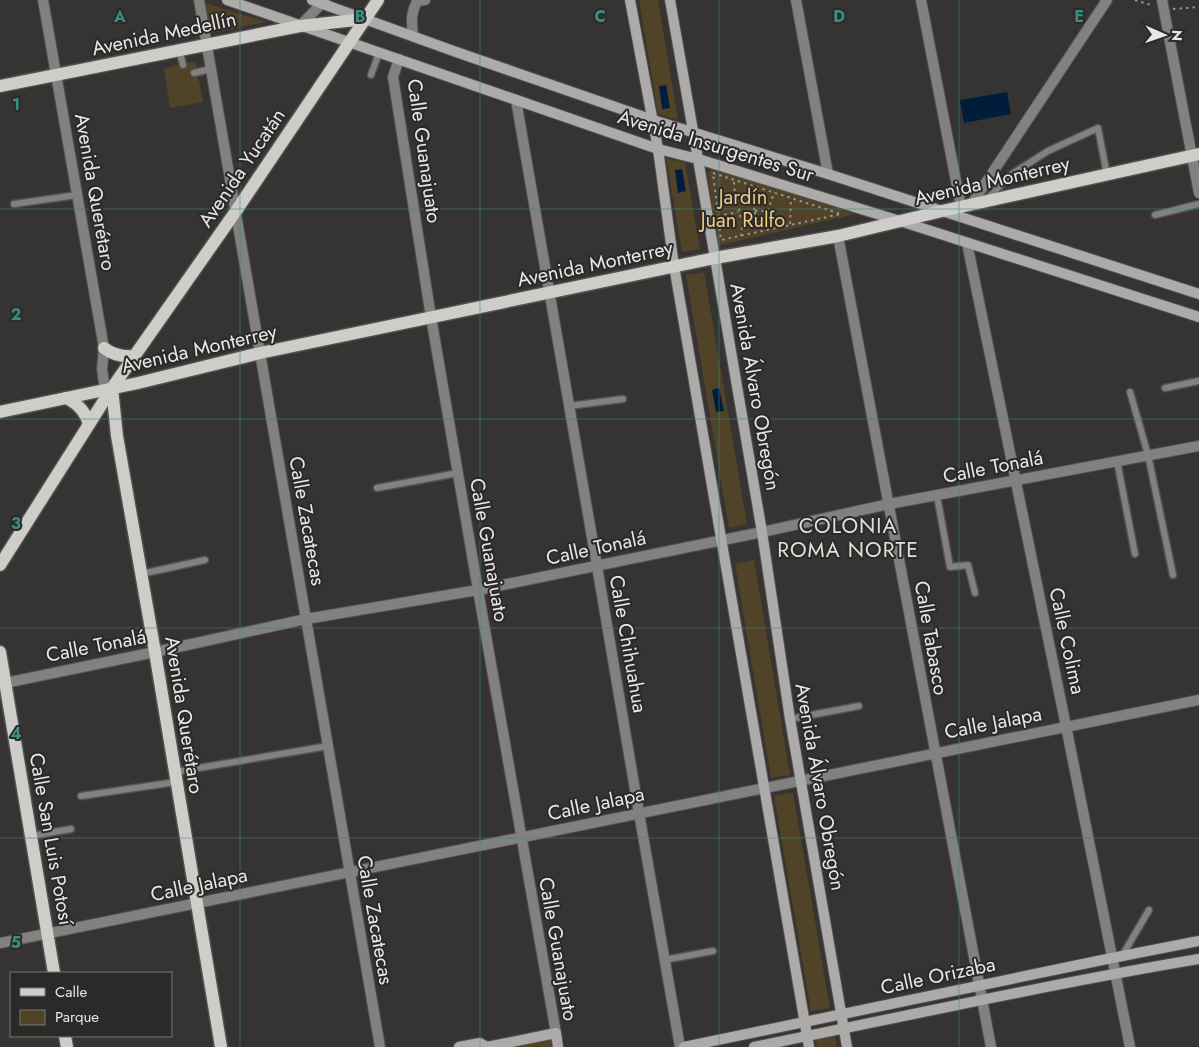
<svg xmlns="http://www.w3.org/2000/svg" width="1199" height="1047" font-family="Jost,sans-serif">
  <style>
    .green { fill: #514327 }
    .water { fill: #001e3c }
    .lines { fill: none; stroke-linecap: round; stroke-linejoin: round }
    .lane-casing { stroke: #52514f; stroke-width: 9 }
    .street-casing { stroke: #52514f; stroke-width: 12 }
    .secondary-casing { stroke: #52514f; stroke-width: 12 }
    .primary-casing { stroke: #52514f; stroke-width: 15 }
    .path { stroke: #959392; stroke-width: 2; stroke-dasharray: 2.5 4; stroke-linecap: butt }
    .lane { stroke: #81817f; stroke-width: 6 }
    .street { stroke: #81817f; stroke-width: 10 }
    .secondary { stroke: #adabaa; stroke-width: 10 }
    .primary { stroke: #cecdca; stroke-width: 12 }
    .grid { fill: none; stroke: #3a8d86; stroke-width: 1; stroke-opacity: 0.55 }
    .labels { text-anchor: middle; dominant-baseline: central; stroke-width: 4; stroke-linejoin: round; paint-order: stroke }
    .street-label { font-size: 20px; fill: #e8e7e6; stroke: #2b2a28 }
    .park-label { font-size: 20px; fill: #f1cc83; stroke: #2b2a28 }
    .neighbourhood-label { font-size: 21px; letter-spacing: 1px; fill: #e0dfdc; stroke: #2b2a28 }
    .grid-label { font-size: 16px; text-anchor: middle; font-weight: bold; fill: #3a8d86; stroke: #2b2a28; stroke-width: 4; stroke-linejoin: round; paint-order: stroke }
  </style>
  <rect width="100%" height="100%" fill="#363432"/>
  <g class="green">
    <polygon points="639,0 658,0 678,120 658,114"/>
    <polygon points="205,3 267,22 210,33"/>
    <polygon points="195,61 203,102 170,108 164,68"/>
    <polygon points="666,158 685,163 700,249 682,252"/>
    <polygon points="715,168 855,214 717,246 708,174 710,170"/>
    <polygon points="704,272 747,524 729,528 686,275"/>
    <polygon points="754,560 790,775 771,778 735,564"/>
    <polygon points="793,793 830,1008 811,1011 774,796"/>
    <polygon points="556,1033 558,1047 459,1047"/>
    <polygon points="835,1036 837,1047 817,1047 816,1039"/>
  </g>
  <g class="water">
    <polygon points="666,85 670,108 662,109 659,86"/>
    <polygon points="1007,92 1011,114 964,123 960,100"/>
    <polygon points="682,169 686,191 678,193 675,170"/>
    <polygon points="719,388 724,411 716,412 712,390"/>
  </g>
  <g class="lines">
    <defs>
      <g id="lane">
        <polyline points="179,49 183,65"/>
        <polyline points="194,73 211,69"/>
        <polyline points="371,75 379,53"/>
        <polyline points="987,199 1012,174 1048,151 1098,128 1107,175"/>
        <polyline points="14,204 77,195"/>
        <polyline points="1155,215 1199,204"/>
        <polyline points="1165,388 1199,381"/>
        <polyline points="1130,392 1148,455 1173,575"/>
        <polyline points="569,406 623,399"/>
        <polyline points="1117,461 1135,554"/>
        <polyline points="377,488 458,473"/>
        <polyline points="937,496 950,567 968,565 975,593"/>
        <polyline points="141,574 205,560"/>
        <polyline points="790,719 859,706"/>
        <polyline points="175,772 328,746"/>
        <polyline points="81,796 176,782"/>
        <polyline points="31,836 71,829"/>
        <polyline points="1122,956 1149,910"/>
        <polyline points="664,960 713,951"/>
      </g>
      <g id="street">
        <polyline points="43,0 104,348 102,369 105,390"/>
        <polyline points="199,0 380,1047"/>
        <polyline points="796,0 828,174"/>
        <polyline points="921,0 961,207"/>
        <polyline points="1162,0 1199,193"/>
        <polyline points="300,26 325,0"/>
        <path d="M413,36C412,22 410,15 417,1L425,0"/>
        <polyline points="399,59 393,77 431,317 478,590 556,1033"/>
        <polyline points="516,100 597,566 639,813 680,1047"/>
        <polyline points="971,205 1107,0"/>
        <polyline points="838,236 991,1047"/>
        <polyline points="967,243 1066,726 1130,1047"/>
        <polyline points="0,684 155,652 306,619 478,590 762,532 889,504 1199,446"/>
        <polyline points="0,943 1199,700"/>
      </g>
      <g id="secondary">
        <polyline points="227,0 658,149 698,159 900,221 1199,317"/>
        <polyline points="312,0 459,53 653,120 828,174 1199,294"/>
        <polyline points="630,0 658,149 674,266 809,1047"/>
        <polyline points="670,0 698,159 762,532 790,719 847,1047"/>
        <polyline points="459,1047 480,1043 487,1047 556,1033 558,1047"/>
        <polyline points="684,1047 1112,958 1199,941"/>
        <path d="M754,1047C902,1017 1050,984 1199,959"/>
      </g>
      <g id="primary">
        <polyline points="0,86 300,26 365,19"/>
        <path d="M104,348C114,356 124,357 135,356"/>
        <polyline points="112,388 117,436 155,652 221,1047"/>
        <path d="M66,398C78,404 85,411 89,424"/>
        <polyline points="0,412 138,383 260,353 715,258 838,236 942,211 1199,154"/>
        <polyline points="0,565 112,388 236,211 378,0"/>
        <polyline points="0,652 54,973"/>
        <polyline points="65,1036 67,1047"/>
      </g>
    </defs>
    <use href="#lane" class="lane-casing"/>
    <use href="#street" class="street-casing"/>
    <use href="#secondary" class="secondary-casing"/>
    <use href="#primary" class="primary-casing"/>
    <g class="path">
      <polyline points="1135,0 1151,5"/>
      <polyline points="1173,9 1199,7"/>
      <polygon points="713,173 841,214 721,240"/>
      <polyline points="734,182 735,197 743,204"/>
      <circle cx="747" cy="212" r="8"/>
      <polyline points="755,211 768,211 774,192"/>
      <polyline points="768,212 769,229"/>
      <polyline points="718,216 738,212"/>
      <polyline points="753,217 769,229"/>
      <polyline points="790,224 791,198"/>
      <polyline points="741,236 743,220"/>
    </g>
    <use href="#lane" class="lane"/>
    <use href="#street" class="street"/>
    <use href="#secondary" class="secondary"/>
    <use href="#primary" class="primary"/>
  </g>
  <path class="grid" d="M240,0V1047M480,0V1047M719,0V1047M959,0V1047M0,209H1199M0,419H1199M0,628H1199M0,838H1199"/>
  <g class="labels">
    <g class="street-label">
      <text transform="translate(164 34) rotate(-12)">Avenida Medellín</text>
      <text transform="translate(716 146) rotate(17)">Avenida Insurgentes Sur</text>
      <text transform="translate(424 151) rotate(82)">Calle Guanajuato</text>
      <text transform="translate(242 168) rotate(-56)">Avenida Yucatán</text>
      <text transform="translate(992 181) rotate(-13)">Avenida Monterrey</text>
      <text transform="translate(95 192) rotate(80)">Avenida Querétaro</text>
      <text transform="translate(595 264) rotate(-12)">Avenida Monterrey</text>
      <text transform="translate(199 349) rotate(-13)">Avenida Monterrey</text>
      <text transform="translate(755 387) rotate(80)">Avenida Álvaro Obregón</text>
      <text transform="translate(993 467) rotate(-11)">Calle Tonalá</text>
      <text transform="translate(307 521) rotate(80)">Calle Zacatecas</text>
      <text transform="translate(596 548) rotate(-12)">Calle Tonalá</text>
      <text transform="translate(489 550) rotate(80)">Calle Guanajuato</text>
      <text transform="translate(931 638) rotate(80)">Calle Tabasco</text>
      <text transform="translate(1067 641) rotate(78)">Calle Colima</text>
      <text transform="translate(628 644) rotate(80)">Calle Chihuahua</text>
      <text transform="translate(96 646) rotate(-11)">Calle Tonalá</text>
      <text transform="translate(184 715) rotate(81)">Avenida Querétaro</text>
      <text transform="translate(993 723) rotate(-11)">Calle Jalapa</text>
      <text transform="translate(820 787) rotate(80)">Avenida Álvaro Obregón</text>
      <text transform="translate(596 804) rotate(-12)">Calle Jalapa</text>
      <text transform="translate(51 839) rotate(80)">Calle San Luis Potosí</text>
      <text transform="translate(199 885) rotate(-12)">Calle Jalapa</text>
      <text transform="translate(375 920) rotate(80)">Calle Zacatecas</text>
      <text transform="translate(558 949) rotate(80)">Calle Guanajuato</text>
      <text transform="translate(938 976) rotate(-12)">Calle Orizaba</text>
    </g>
    <g class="park-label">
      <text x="743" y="197">Jardín<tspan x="743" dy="23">Juan Rulfo</tspan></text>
    </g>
    <g class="neighbourhood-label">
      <text x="848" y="526">COLONIA<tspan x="848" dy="24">ROMA NORTE</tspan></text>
    </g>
  </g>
  <g class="grid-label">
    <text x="120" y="22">A</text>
    <text x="360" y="22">B</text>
    <text x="600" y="22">C</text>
    <text x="839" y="22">D</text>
    <text x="1079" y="22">E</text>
    <text x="16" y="110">1</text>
    <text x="16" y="320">2</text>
    <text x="16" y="529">3</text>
    <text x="16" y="739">4</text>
    <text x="16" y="948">5</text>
  </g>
  <rect x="10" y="972" width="162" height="65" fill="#2b2a28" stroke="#777674"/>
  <rect x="20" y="988" width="25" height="8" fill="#cecdca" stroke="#777674"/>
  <text x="55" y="997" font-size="15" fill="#e8e7e6">Calle</text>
  <rect x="20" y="1010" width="25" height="15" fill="#514327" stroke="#777674"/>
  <text x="55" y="1022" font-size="15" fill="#e8e7e6">Parque</text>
  <g transform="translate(1164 35) rotate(92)" stroke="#2b2a28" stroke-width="4" paint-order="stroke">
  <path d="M0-4L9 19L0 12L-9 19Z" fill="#e8e7e6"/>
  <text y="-8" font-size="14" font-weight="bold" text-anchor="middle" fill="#e8e7e6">N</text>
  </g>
</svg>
